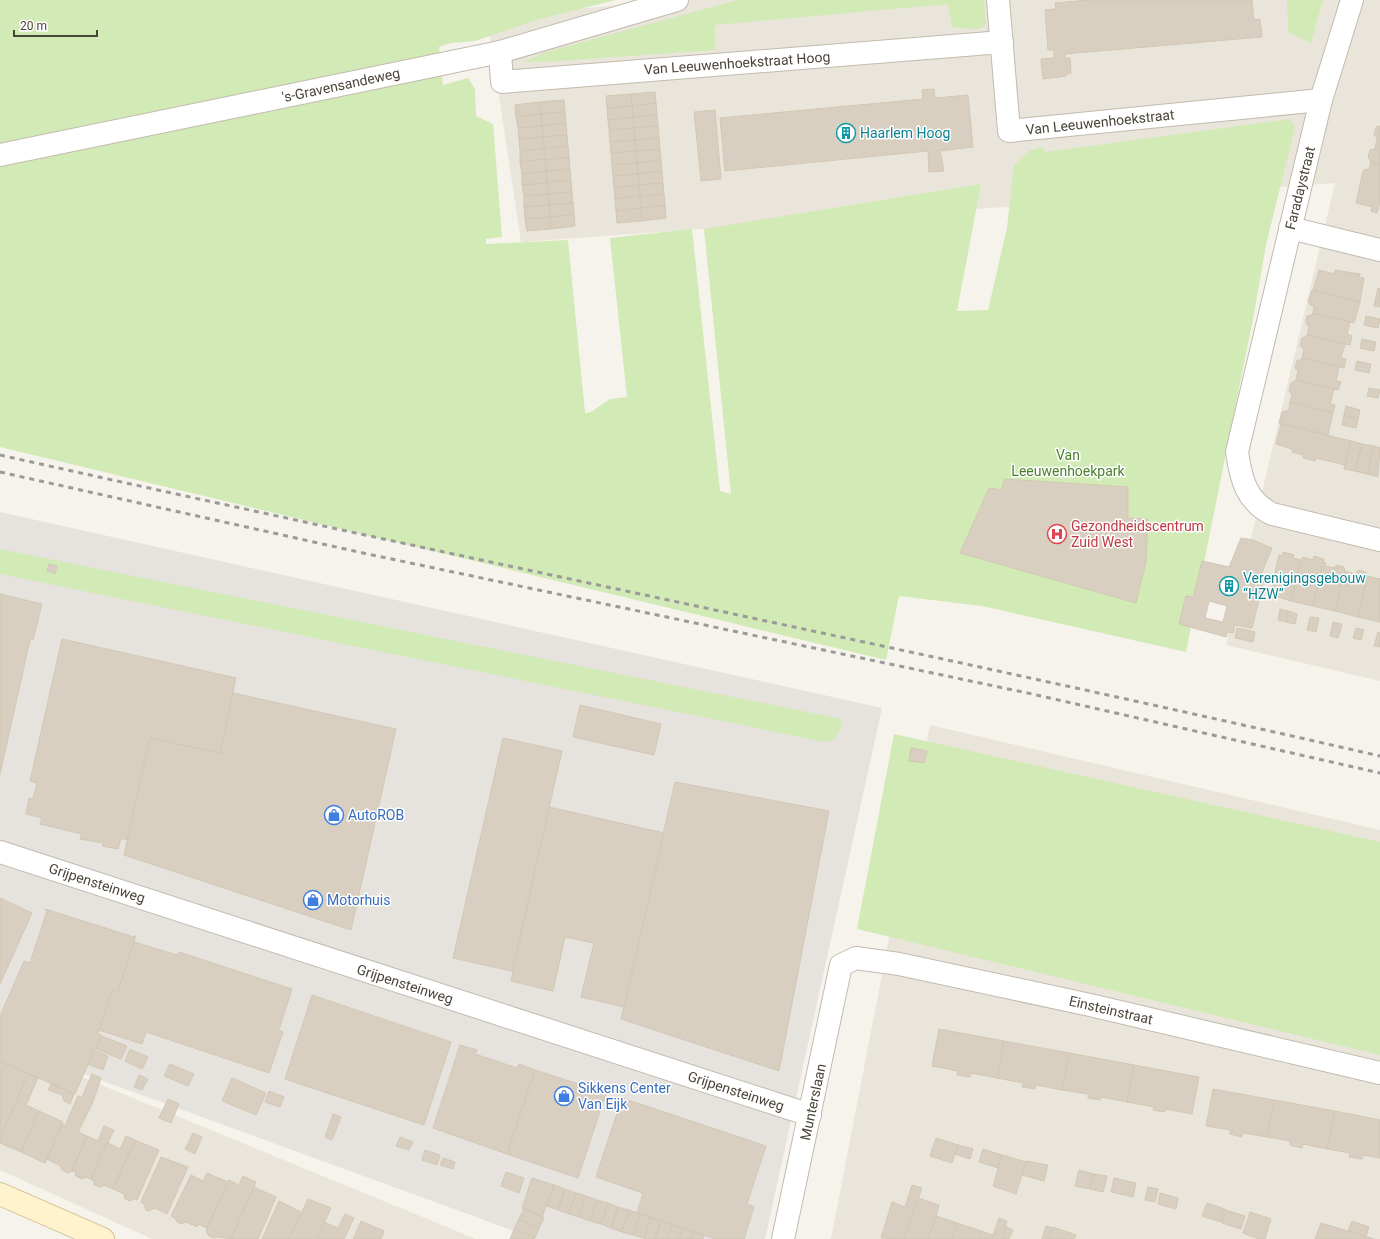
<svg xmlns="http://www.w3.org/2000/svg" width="1380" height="1239" font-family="Roboto,sans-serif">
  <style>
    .residential { fill: #eae5da }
    .industrial { fill: #e6e2dd }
    .green { fill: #d2eab5 }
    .building { fill: #d8cfc1; stroke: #d3c7b4; fill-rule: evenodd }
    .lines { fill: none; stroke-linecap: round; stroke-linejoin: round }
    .minor-casing { stroke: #c2bbae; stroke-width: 24 }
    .tertiary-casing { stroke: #c2bbae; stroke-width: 24 }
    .secondary-casing { stroke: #d6c79b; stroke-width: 24 }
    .minor { stroke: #fff; stroke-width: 22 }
    .tertiary { stroke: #fff; stroke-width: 22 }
    .secondary { stroke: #fff3cd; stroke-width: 22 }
    .rail { stroke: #9a9a9a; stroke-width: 3; stroke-dasharray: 5 5; stroke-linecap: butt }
    .labels { text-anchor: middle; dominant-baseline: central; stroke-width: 3; stroke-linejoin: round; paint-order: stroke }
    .street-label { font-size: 14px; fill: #4b4439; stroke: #fff }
    .culture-label { font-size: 14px; fill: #0d838f; stroke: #fff; text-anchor: start }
    .park-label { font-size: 14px; fill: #4a7f2a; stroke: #fff }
    .health-label { font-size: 14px; fill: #be3a42; stroke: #fff; text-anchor: start }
    .shop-label { font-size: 14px; fill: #366cbe; stroke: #fff; text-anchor: start }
  </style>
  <rect width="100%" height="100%" fill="#f6f3ec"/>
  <g class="residential">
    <polygon points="685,0 1380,0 1380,681 1226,645 1335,183 521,242 487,16"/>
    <polygon points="930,725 1380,830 1380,1239 831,1239"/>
    <polygon points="9,1047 476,1239 152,1239 0,1170 0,1069"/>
  </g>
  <polygon class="industrial" points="0,512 882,708 765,1239 536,1239 10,1047 0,1069"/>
  <g class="green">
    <polygon points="0,0 616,0 536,20 475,41 451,43 439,47 443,85 468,78 475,89 476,116 493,124 502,237 486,239 486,244 568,240 585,413 591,412 610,399 627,397 610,238 692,229 720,491 731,494 704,229 981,184 957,311 988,310 1007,228 1014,165 1029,151 1042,147 1045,152 1290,119 1295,127 1266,245 1254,314 1186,652 982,606 899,596 886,660 0,447"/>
    <polygon points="738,0 984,0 986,23 982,28 976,29 952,27 948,4 715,25 715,50 559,61 524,62 546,52"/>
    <polygon points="1287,0 1323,0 1311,43 1288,32"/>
    <path d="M0,549L842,719C841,730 837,741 825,742L0,574Z"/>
    <polygon points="894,734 1380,842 1380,1055 857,929"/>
  </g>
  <g class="building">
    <polygon points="1087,0 1252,0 1254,20 1260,19 1262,37 1065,54 1065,58 1070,58 1071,73 1066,74 1066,76 1043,79 1041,59 1054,58 1054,50 1048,50 1045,10 1056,9 1055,3"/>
    <polygon points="934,89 935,98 968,95 973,147 940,151 944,171 929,172 928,151 725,171 720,118 923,99 922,90"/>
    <polygon points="655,92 656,103 632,106 631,94"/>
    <polygon points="631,94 632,106 607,108 606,96"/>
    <polygon points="564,100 565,112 541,114 539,102"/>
    <polygon points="539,102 541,114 516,117 515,105"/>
    <polygon points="656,103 657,115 633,117 632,106"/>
    <polygon points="632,106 633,117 608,120 607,108"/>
    <polygon points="715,110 721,179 701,181 694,112"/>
    <polygon points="565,112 566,123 542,126 541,114"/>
    <polygon points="541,114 542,126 518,128 516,117"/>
    <polygon points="657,115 658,126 634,128 633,117"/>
    <polygon points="633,117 634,128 609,130 608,120"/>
    <polygon points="566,123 567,135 543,137 542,126"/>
    <polygon points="542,126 543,137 519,139 518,128"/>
    <polygon points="658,126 659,138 635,140 634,128"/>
    <polygon points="1380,126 1380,139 1374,135 1376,127"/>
    <polygon points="634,128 635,140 610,142 609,130"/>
    <polygon points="567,135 568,146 544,149 543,137"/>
    <polygon points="543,137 544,148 520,151 519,139"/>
    <polygon points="659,138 660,149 636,151 635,140"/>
    <polygon points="1377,138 1380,139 1380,164 1371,162 1368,157 1370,150 1375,149"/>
    <polygon points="635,140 636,151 611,153 610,142"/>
    <polygon points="568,146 569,157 545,160 544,149"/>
    <polygon points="544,149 545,159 520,162 520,151"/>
    <polygon points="660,149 661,160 637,163 636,151"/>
    <polygon points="636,151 637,163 612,165 611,153"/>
    <polygon points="569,157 570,169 546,171 545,160"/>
    <polygon points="545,159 546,171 522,174 520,162"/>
    <polygon points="661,160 662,171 638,174 637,163"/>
    <polygon points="1371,162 1380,164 1380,203 1377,213 1371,211 1372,207 1356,203 1363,171 1365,169 1369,170"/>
    <polygon points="637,163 638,174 613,176 612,165"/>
    <polygon points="570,169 571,180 547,182 546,171"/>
    <polygon points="546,171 547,183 522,185 522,174"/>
    <polygon points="662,171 663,183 639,185 638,174"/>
    <polygon points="638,174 639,185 614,188 613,176"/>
    <polygon points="571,180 572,192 548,194 547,182"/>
    <polygon points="547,183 548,194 524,196 522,185"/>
    <polygon points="663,183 664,194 640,197 639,185"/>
    <polygon points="639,185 640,196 615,199 614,188"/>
    <polygon points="572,192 573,203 549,205 548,194"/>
    <polygon points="548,194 549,205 524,207 524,196"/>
    <polygon points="664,194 665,205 641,208 640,197"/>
    <polygon points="640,196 641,208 616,211 615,199"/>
    <polygon points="573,203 574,214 550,217 549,205"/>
    <polygon points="549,205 550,217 525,219 524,207"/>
    <polygon points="665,205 666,218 642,221 641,208"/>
    <polygon points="641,208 642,221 617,223 616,211"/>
    <polygon points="574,214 575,226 551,229 550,217"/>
    <polygon points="550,217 551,229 527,231 525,219"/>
    <polygon points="1319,270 1335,274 1335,270 1360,274 1359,277 1364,278 1360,302 1313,291"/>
    <polygon points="1378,288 1380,289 1380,307 1374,306"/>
    <polygon points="1312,290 1360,302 1354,323 1313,313 1314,306 1310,305 1310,303 1308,302"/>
    <polygon points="1313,313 1350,322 1347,334 1352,336 1350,345 1307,335 1309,327 1306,323 1307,316 1312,315"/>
    <polygon points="1366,316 1380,319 1378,328 1364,325"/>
    <polygon points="1307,335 1345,344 1341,358 1346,359 1344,368 1302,358 1304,349 1300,346 1302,338 1306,337"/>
    <polygon points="1362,339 1376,342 1374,351 1360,348"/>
    <polygon points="1302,358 1339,367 1336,381 1341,382 1338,390 1296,380 1298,371 1295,368 1297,360 1301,360"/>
    <polygon points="1357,361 1371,364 1369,373 1355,370"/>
    <polygon points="1296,380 1334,389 1330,404 1335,405 1333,413 1290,402 1292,394 1289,391 1291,383"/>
    <polygon points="1369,388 1380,390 1378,398 1367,396"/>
    <polygon points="1290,402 1333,413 1328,435 1279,423 1282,412 1289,410"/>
    <polygon points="1346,406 1360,410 1358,419 1344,415"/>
    <polygon points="1344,415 1358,419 1356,428 1342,425"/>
    <polygon points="1281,424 1351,441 1345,465 1316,458 1315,461 1303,458 1304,455 1292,452 1292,449 1276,444"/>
    <polygon points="1351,441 1362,444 1355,471 1344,469"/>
    <polygon points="1362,444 1374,446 1367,474 1355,471"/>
    <polygon points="1374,446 1380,448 1378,477 1367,474"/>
    <polygon points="1004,479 1128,487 1128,518 1148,519 1146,562 1136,603 960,553 989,488 1002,490"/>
    <path d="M1241,538L1253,540L1272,548L1261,575L1265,576L1252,628L1235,625L1233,633L1228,632L1226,637L1179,624L1186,596L1193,597L1202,561L1229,567ZM1209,601L1227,606L1223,622L1205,618Z"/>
    <polygon points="1283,552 1294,555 1293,558 1301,560 1291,601 1270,594 1279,555 1282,556"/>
    <polygon points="1314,556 1324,559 1313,606 1291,601 1301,560 1303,557 1313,560"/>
    <polygon points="1323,562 1326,563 1325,566 1334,568 1336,565 1344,567 1345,571 1335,611 1313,606"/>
    <polygon points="49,564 57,566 55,574 47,571"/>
    <polygon points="1358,570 1366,572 1367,576 1358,617 1335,611 1345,571 1356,574"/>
    <polygon points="1367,576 1379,579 1380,578 1380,622 1358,617"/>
    <polygon points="0,594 42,604 33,640 30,640 0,774"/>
    <polygon points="1280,609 1288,611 1286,622 1278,620"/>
    <polygon points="1289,611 1297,614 1295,624 1286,622"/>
    <polygon points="1310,617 1319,618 1316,632 1307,630"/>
    <polygon points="1333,622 1342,624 1338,638 1330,636"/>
    <polygon points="1237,628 1255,632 1253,642 1235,638"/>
    <polygon points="1356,628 1364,630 1361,640 1353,638"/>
    <polygon points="1378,632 1380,633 1380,647 1374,646"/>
    <polygon points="62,639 236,678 220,753 150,738 127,840 121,838 118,849 102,846 103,843 80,839 82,834 40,824 42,818 26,814 29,798 33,799 37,783 30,781"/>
    <polygon points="233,693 396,729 351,930 124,855 150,738 220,753"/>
    <polygon points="580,705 661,724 654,755 573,737"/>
    <polygon points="503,738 562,751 512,971 453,958"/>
    <polygon points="911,748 927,751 924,763 909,761"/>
    <polygon points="675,782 829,811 779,1071 621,1019"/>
    <polygon points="549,807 664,833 624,1007 581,997 594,943 565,937 553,991 511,981"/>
    <polygon points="0,898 32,913 0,984"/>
    <polygon points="45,909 134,937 136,935 118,991 112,990 98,1034 101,1035 75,1094 0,1061 0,1016 24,961 30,963 47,911"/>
    <polygon points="134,942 177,955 179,952 292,989 279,1030 283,1032 269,1073 146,1032 142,1044 99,1030 112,990 118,991"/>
    <polygon points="312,995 451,1042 424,1125 285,1079"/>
    <polygon points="939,1029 1004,1041 997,1078 971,1073 970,1077 957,1075 958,1071 932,1066"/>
    <polygon points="101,1036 127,1046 121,1059 96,1049"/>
    <polygon points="1004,1041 1069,1053 1062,1090 1036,1085 1035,1089 1022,1087 1023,1083 997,1078"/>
    <polygon points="460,1045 477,1050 475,1054 517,1068 519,1064 535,1070 507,1154 433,1128"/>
    <polygon points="130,1049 148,1057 142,1069 125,1061"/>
    <polygon points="94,1050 108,1056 103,1070 88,1064"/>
    <polygon points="1069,1053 1134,1065 1127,1102 1101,1097 1100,1100 1088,1098 1088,1094 1062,1090"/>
    <polygon points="0,1061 6,1064 0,1078"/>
    <polygon points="6,1064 28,1074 0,1139 0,1078"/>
    <polygon points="170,1064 194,1074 188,1086 164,1076"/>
    <polygon points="1134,1065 1199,1077 1192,1114 1166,1109 1165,1112 1153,1110 1154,1107 1127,1102"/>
    <polygon points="535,1070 606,1093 578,1178 507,1154"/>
    <polygon points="28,1074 38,1078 26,1105 39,1111 21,1152 0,1143 0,1139"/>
    <polygon points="92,1074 101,1078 93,1102 78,1132 87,1136 72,1171 68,1173 61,1169 61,1166 47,1159 62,1124 65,1126 78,1096 82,1097"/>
    <polygon points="139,1075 148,1079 142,1090 134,1087"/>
    <polygon points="232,1078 266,1093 256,1115 222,1101"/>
    <polygon points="51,1084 74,1094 70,1104 64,1101 62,1095 48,1090"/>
    <polygon points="1213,1089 1274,1100 1267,1137 1243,1133 1242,1137 1230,1134 1230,1130 1206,1126"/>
    <polygon points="269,1091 284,1097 280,1107 265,1102"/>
    <polygon points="622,1098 766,1146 747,1204 754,1207 744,1239 715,1239 637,1213 643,1193 596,1177"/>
    <polygon points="168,1099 179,1104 171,1123 159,1118"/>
    <polygon points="1274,1100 1335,1111 1327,1149 1303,1144 1302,1148 1290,1145 1290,1141 1267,1137"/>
    <polygon points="39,1111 63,1122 45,1163 21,1152"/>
    <polygon points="1335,1111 1380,1120 1380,1158 1363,1155 1362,1159 1349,1157 1350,1153 1327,1149"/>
    <polygon points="333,1114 341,1117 332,1140 325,1137"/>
    <polygon points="104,1126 114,1130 91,1179 86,1177 82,1179 76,1176 75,1172 72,1171 87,1136 98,1141"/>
    <polygon points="193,1133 202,1137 195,1154 185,1149"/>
    <polygon points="126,1136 135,1140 113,1189 104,1185 101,1187 94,1185 94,1181 91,1179 106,1144 108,1143 120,1149"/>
    <polygon points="400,1137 413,1142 409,1150 396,1146"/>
    <polygon points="936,1138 958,1145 952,1163 930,1156"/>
    <polygon points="135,1140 159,1150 137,1200 134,1199 130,1201 125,1199 124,1194 113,1189"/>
    <polygon points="958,1145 973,1149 970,1159 955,1154"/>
    <polygon points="983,1149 1002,1155 998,1168 979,1162"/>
    <polygon points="425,1150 440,1155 437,1165 422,1160"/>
    <polygon points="1002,1155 1026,1162 1016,1194 993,1186"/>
    <polygon points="161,1157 188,1167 167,1214 155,1208 149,1211 146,1210 144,1204 141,1202"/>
    <polygon points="443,1158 455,1162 453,1169 440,1165"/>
    <polygon points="1026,1161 1048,1165 1044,1181 1022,1175"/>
    <polygon points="1079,1170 1094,1174 1090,1189 1075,1186"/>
    <polygon points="506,1172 524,1178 519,1193 501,1186"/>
    <polygon points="207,1173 228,1182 207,1228 198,1224 197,1227 186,1222 181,1224 177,1222 175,1218 171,1216 191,1175 203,1181"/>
    <polygon points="1094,1174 1107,1176 1103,1192 1090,1189"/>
    <polygon points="243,1176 256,1182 231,1239 218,1237 215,1238 209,1236 206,1231 229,1180 239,1185"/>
    <polygon points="532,1178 554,1185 542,1217 522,1208"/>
    <polygon points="1114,1178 1136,1183 1133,1197 1111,1192"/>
    <polygon points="554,1185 565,1189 558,1210 547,1206"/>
    <polygon points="912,1185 922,1188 904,1239 881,1238 892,1202 905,1207"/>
    <polygon points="254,1187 276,1197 269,1214 258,1239 231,1239"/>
    <polygon points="1148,1187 1158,1189 1155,1202 1145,1200"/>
    <polygon points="565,1189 576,1193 569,1214 558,1210"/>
    <polygon points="576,1193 586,1196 579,1217 569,1214"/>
    <polygon points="1160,1193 1178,1198 1176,1209 1158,1204"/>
    <polygon points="586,1196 597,1200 590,1221 579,1217"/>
    <polygon points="918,1198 939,1205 936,1216 928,1239 904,1239"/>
    <polygon points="308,1199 331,1208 317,1239 289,1239"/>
    <polygon points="597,1200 608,1203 601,1224 590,1221"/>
    <polygon points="279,1201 301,1212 289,1239 262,1239"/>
    <polygon points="608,1203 618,1207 611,1228 601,1224"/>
    <polygon points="1207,1203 1225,1209 1221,1222 1202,1216"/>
    <polygon points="618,1207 629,1210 622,1232 611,1228"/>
    <polygon points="524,1209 544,1218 539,1228 519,1219"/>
    <polygon points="629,1210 640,1214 633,1235 622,1232"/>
    <polygon points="1226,1210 1245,1216 1241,1229 1222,1223"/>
    <polygon points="1250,1212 1271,1219 1265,1239 1259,1239 1243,1233"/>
    <polygon points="345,1214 354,1218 344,1239 317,1239 324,1222 338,1228"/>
    <polygon points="640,1214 651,1218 644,1238 633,1235"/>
    <polygon points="936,1216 957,1223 952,1239 928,1239"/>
    <polygon points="651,1218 661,1221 655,1239 645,1239 644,1238"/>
    <polygon points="999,1218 1007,1221 1003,1239 978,1239 981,1231 993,1235"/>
    <polygon points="519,1219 539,1228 535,1238 514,1229"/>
    <polygon points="361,1221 384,1231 381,1239 353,1239"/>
    <polygon points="661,1221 672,1225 667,1239 655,1239"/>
    <polygon points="1352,1221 1369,1227 1366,1237 1348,1231"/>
    <polygon points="957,1223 981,1231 978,1239 952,1239"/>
    <polygon points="1321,1223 1348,1231 1374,1239 1315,1239"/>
    <polygon points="672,1225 683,1228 679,1239 667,1239"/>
    <polygon points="1046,1226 1053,1228 1049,1239 1042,1239"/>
    <polygon points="1006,1227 1013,1230 1009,1239 1003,1239"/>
    <polygon points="1053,1227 1076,1235 1074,1239 1049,1239"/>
    <polygon points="683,1228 693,1232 691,1239 679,1239"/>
    <polygon points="514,1229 535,1238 534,1239 510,1239"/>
    <polygon points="693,1232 704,1235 703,1239 691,1239"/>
  </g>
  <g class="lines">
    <defs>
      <g id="minor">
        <polyline points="998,0 1009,131 1321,100"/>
        <path d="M1352,0L1321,100L1237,452C1241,479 1246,501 1272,514L1380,540"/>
        <polyline points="500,52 502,82 1002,42"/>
        <polyline points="1290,228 1380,250"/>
        <polyline points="0,852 810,1115"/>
        <polyline points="783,1239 841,965 856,958 899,964 1090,1005 1380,1073"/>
      </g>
      <polyline id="tertiary" points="0,155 500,52 677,0"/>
      <polyline id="secondary" points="0,1194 103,1239"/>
    </defs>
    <use href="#minor" class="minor-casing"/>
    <use href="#tertiary" class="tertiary-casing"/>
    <use href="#secondary" class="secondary-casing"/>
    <use href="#minor" class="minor"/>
    <use href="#tertiary" class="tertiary"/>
    <use href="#secondary" class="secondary"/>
    <g class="rail">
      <path d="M0,455C460,558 921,651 1380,756"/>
      <polyline points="0,472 363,553 1032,694 1380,773"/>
    </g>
  </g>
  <defs>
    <symbol id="building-ring" viewBox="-11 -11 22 22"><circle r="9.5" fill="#fff" stroke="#0f9aa8" stroke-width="1.5"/><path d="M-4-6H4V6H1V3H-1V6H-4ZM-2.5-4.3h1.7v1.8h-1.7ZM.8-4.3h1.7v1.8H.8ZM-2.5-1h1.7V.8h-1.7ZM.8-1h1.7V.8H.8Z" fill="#0f9aa8"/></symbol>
    <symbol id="hospital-ring" viewBox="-11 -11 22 22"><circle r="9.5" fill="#fff" stroke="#e0444e" stroke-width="1.5"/><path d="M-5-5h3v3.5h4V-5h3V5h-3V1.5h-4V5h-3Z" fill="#e0444e"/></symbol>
    <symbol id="shop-ring" viewBox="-11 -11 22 22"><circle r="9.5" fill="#fff" stroke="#3f7fe0" stroke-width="1.5"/><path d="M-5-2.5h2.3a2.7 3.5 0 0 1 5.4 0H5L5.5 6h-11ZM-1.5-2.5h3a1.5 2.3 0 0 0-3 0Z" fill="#3f7fe0"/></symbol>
  </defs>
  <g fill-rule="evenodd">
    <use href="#building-ring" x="835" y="122" width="22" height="22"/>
    <use href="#hospital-ring" x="1046" y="523" width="22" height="22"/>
    <use href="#building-ring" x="1218" y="575" width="22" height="22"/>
    <use href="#shop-ring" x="323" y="804" width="22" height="22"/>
    <use href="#shop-ring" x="302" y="889" width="22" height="22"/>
    <use href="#shop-ring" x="553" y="1085" width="22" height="22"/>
  </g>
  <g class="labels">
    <g class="street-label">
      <text transform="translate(737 63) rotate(-4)">Van Leeuwenhoekstraat Hoog</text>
      <text transform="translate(341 85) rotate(-12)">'s-Gravensandeweg</text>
      <text transform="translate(1100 122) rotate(-6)">Van Leeuwenhoekstraat</text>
      <text transform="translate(1300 188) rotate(-76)">Faradaystraat</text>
      <text transform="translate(97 883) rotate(18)">Grijpensteinweg</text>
      <text transform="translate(405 984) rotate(18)">Grijpensteinweg</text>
      <text transform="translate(1111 1010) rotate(13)">Einsteinstraat</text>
      <text transform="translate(736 1091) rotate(18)">Grijpensteinweg</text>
      <text transform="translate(813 1102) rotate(-78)">Munterslaan</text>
    </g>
    <g class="culture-label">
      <text x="860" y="133">Haarlem Hoog</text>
      <text x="1243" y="578">Verenigingsgebouw<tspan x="1243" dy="16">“HZW”</tspan></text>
    </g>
    <g class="park-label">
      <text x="1068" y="455">Van<tspan x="1068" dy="16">Leeuwenhoekpark</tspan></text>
    </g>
    <g class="health-label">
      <text x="1071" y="526">Gezondheidscentrum<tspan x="1071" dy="16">Zuid West</tspan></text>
    </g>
    <g class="shop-label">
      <text x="348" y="815">AutoROB</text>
      <text x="327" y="900">Motorhuis</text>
      <text x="578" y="1088">Sikkens Center<tspan x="578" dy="16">Van Eijk</tspan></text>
    </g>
  </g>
  <path d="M14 30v6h83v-6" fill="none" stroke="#4b4439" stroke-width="2"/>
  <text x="20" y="30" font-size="12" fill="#4b4439" stroke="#ffffff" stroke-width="3" paint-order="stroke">20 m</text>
</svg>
